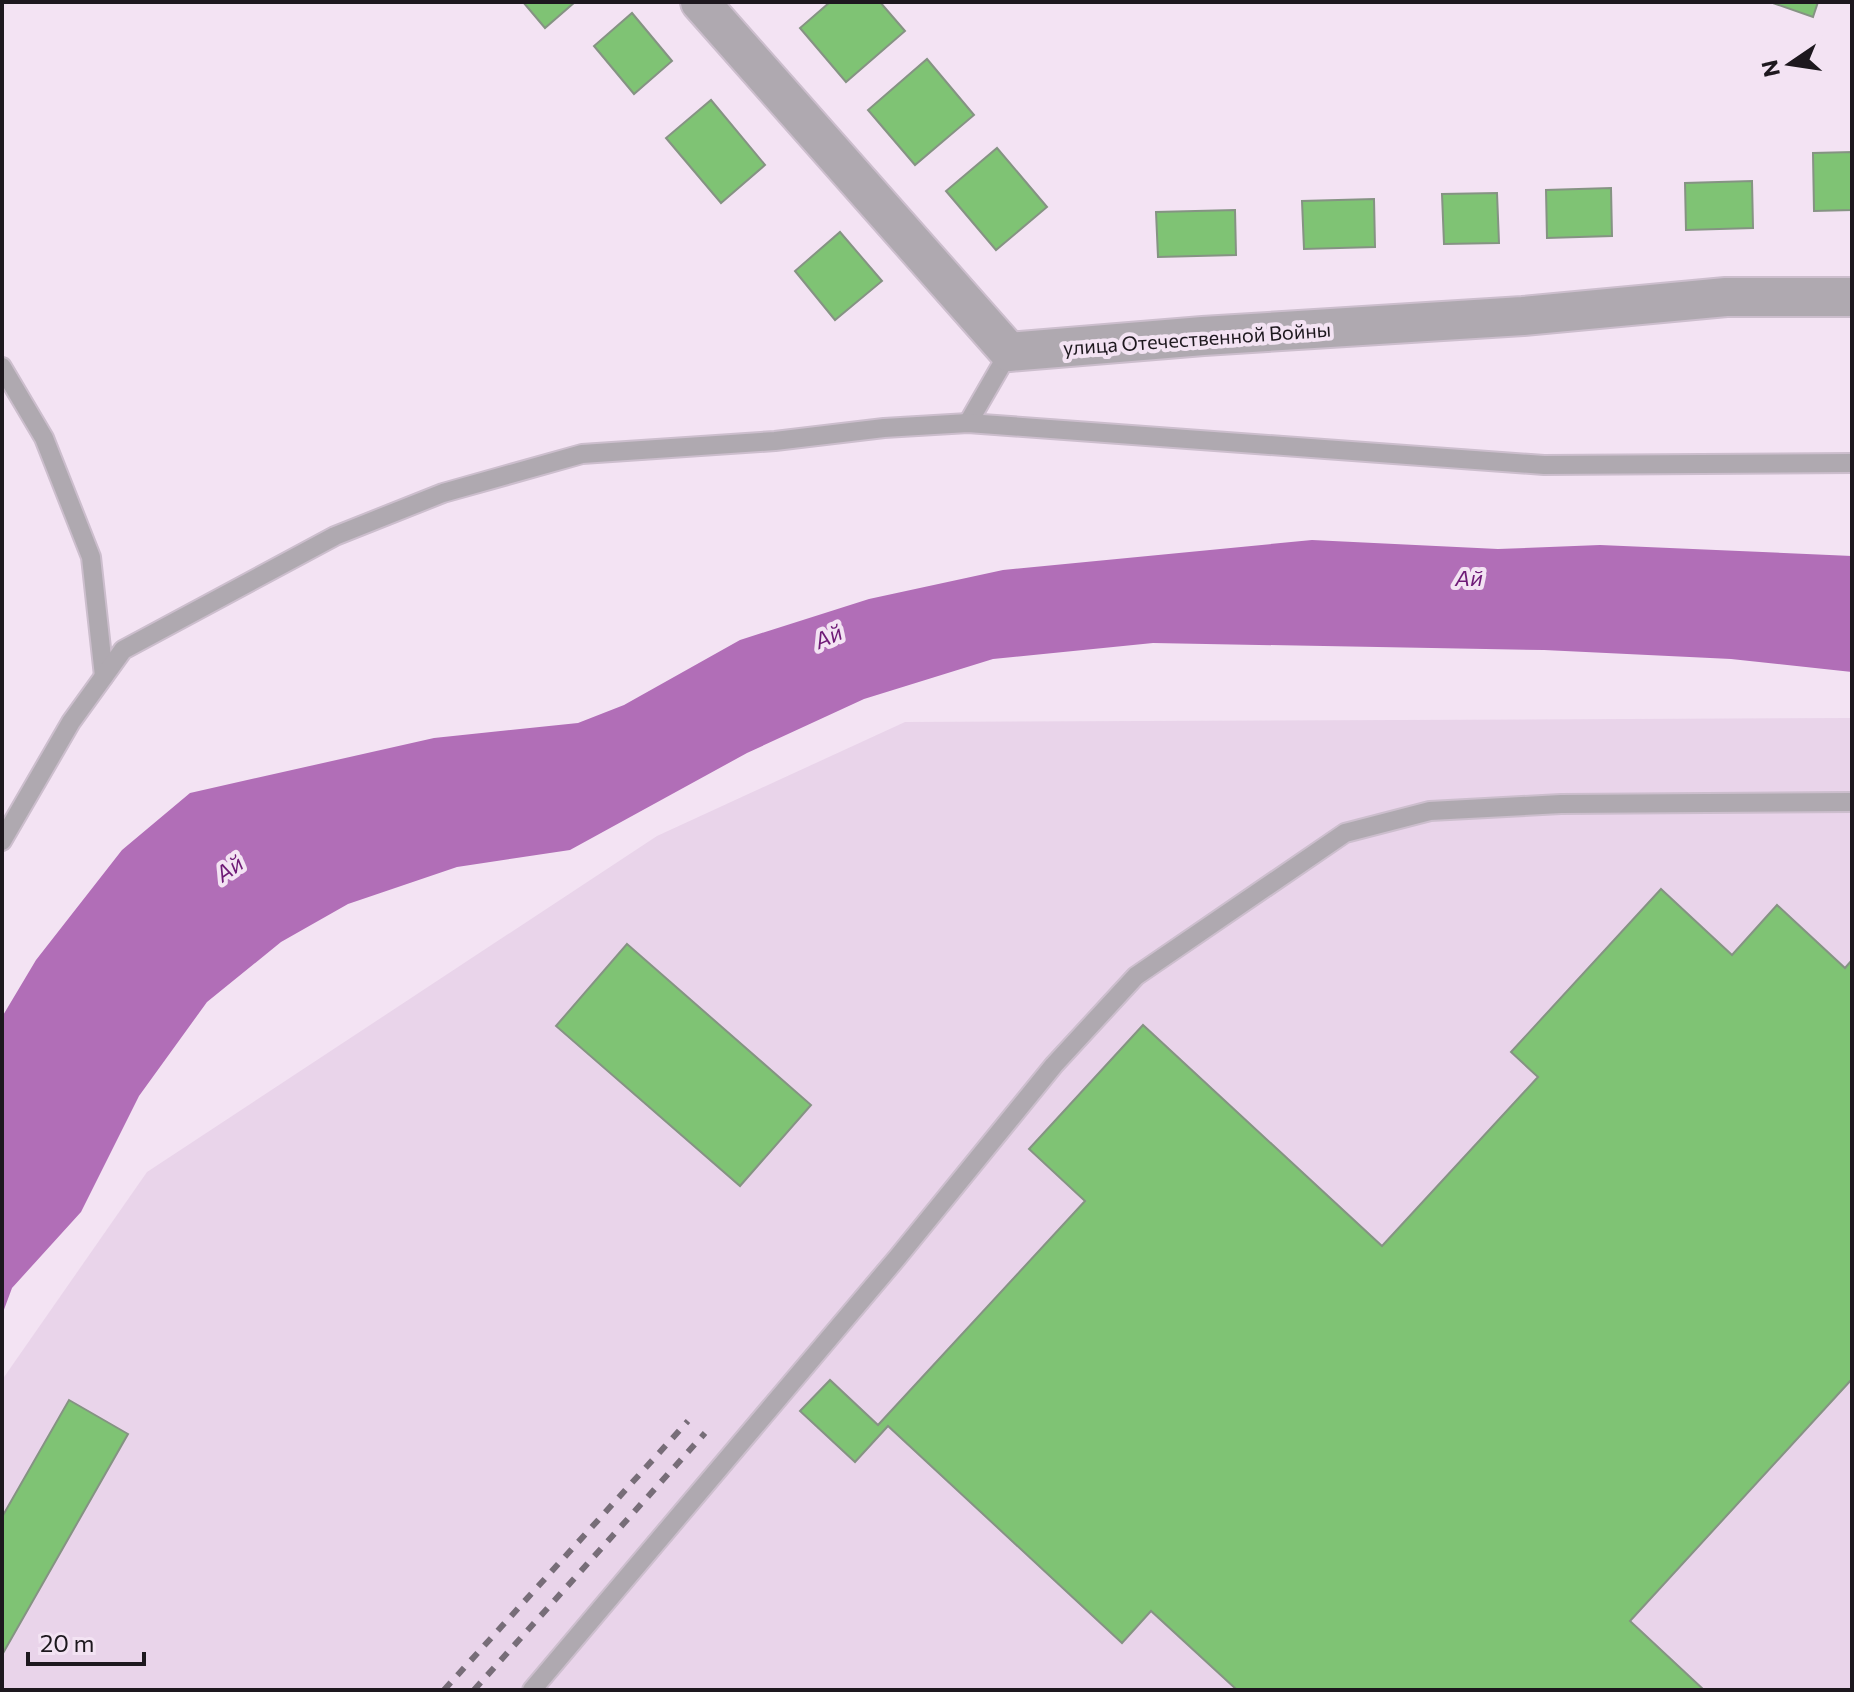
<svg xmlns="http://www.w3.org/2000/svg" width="1854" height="1692" font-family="Commissioner,sans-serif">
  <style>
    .built { fill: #e9d4ea }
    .water { fill: #b16eb7 }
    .building { fill: #7fc374; stroke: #859383; stroke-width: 2 }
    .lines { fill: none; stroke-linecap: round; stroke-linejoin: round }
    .service-casing { stroke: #ccbecd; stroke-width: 22 }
    .minor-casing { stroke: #ccbecd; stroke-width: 42 }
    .service { stroke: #afa9b0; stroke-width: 18 }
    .minor { stroke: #afa9b0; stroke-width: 38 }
    .rail { stroke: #776d78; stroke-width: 6; stroke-dasharray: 10 10; stroke-linecap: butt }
    .labels { text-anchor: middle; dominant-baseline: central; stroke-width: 8; stroke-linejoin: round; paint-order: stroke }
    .street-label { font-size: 20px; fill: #1d181e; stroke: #f3e3f3 }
    .water-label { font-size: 22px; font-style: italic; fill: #6e1a76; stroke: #f3e3f3 }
  </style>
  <rect width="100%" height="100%" fill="#f3e3f3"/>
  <polygon class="built" points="1852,718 1852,1690 2,1690 2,1380 147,1172 657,836 905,722"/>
  <polygon class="water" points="1312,540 1498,549 1600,545 1852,556 1852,672 1731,659 1544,650 1153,643 993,659 864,699 747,753 570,850 457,867 348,904 281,942 207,1002 139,1096 81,1212 12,1288 2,1315 2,1017 36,960 122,850 190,793 434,738 578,723 624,705 740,640 869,599 1003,570"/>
  <g class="building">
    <polygon points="523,2 575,2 545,28"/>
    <polygon points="830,2 880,2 905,31 846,82 800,28"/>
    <polygon points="1770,2 1818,2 1813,17"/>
    <polygon points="632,13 672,61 634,94 594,46"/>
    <polygon points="927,59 974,115 915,165 868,110"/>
    <polygon points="711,100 765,165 721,203 666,138"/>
    <polygon points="997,148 1047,207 996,250 946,191"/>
    <polygon points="1852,152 1852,210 1814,211 1813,153"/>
    <polygon points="1752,181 1753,228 1686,230 1685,183"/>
    <polygon points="1611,188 1612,236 1547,238 1546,190"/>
    <polygon points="1497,193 1499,243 1444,244 1442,194"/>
    <polygon points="1374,199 1375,247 1304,249 1302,201"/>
    <polygon points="1235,210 1236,255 1158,257 1156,212"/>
    <polygon points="840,232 882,281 835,320 795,271"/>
    <polygon points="1661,889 1732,955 1777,905 1845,968 1852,960 1852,1379 1630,1621 1704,1690 1237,1690 1151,1611 1122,1643 888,1426 855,1462 800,1411 830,1380 878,1425 1085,1201 1029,1149 1143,1025 1382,1246 1538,1077 1511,1052"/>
    <polygon points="627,944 811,1105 740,1186 556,1026"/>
    <polygon points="69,1400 128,1434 2,1655 2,1517"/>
  </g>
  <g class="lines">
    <defs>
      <g id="service">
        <polyline points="2,367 44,438 91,557 104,676"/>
        <polyline points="968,423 1009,352"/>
        <polyline points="2,841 71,722 123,650 335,536 443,493 582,454 775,441 884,428 968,423 1544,465 1852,463"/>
        <polyline points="532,1690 897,1258 1054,1065 1136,976 1345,833 1430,811 1561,804 1852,802"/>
      </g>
      <polyline id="minor" points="700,2 1009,352 1203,336 1523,316 1726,297 1852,297"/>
    </defs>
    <use href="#service" class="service-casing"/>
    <use href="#minor" class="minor-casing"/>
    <use href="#service" class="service"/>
    <use href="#minor" class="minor"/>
    <g class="rail">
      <polyline points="444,1690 688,1421"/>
      <polyline points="474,1690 705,1433"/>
    </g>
  </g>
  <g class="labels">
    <g class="street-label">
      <text transform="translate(1197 338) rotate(-4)">улица Отечественной Войны</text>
    </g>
    <g class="water-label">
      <text x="1469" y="577">Ай</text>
      <text transform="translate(828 636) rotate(-24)">Ай</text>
      <text transform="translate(229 868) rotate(-35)">Ай</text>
    </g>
  </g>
  <rect width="1854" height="1692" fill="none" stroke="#1d181e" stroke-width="8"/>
  <g transform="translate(1790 64) rotate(257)" stroke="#f3e3f3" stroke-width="6" paint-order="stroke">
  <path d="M0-6L14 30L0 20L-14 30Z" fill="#1d181e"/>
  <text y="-12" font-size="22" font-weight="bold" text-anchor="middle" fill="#1d181e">N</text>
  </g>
  <path d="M28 1652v12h116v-12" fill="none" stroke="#1d181e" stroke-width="4"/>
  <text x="40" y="1652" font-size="24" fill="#1d181e" stroke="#f3e3f3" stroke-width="6" paint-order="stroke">20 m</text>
</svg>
